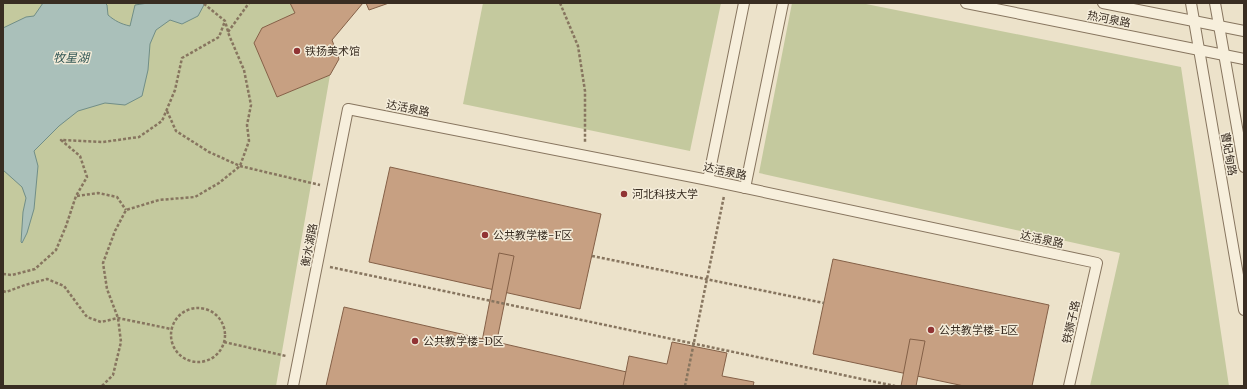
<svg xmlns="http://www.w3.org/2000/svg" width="1247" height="389" font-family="Merriweather,'Noto Sans SC',serif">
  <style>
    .green { fill: #c4c99e }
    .water { fill: #aac0ba; stroke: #718e87 }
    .building { fill: #c7a082; stroke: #846047 }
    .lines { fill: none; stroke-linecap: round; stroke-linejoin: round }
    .lane-casing { stroke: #87755f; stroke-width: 12 }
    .path { stroke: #87755f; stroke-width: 2.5; stroke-dasharray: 3 2; stroke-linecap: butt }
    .lane { stroke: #f7efdc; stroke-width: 10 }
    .poi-dot { fill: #913434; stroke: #f4ecd9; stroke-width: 1.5 }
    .labels { text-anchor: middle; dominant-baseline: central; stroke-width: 3; stroke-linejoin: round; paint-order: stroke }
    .street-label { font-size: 11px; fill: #392d22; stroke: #f4ecd9 }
    .poi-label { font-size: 11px; fill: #392d22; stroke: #f4ecd9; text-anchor: start }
    .water-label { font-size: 12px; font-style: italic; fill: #325755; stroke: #f4ecd9 }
  </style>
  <rect width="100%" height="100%" fill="#ece2ca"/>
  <g class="green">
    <polygon points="3,3 290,3 295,13 262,28 254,43 277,97 330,75 276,386 3,386"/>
    <polygon points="483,3 721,3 690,151 463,104"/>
    <polygon points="792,3 861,3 1181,67 1229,386 1090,386 1120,253 759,173"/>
  </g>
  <path class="water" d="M43,3H105L107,5L108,15C115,21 121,24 130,26L135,5L148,3H205L198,16L182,24L170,20L156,30L150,44L148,70L142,96L125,105L105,103L78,111L59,126L34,151L38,166L34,209L27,233L22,243L21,242L23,212L26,198L22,187L3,170V28L26,17L34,16Z"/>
  <g class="building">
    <polygon points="290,3 363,3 332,40 339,59 330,75 277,97 254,43 262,28 295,13"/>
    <polygon points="366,3 389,3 369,10"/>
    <polygon points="390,167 601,214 580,309 369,262"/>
    <polygon points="499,253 514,256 494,355 480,352"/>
    <polygon points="833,259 1049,305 1032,386 964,386 813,354"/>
    <polygon points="344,307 644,376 642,386 326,386"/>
    <polygon points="910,339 925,341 916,386 901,386"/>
    <polygon points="672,342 727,353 722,376 754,382 753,386 623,386 629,356 667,364"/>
  </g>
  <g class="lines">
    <defs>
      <g id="lane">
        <polyline points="966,3 1244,59"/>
        <polyline points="1103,3 1244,31"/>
        <polyline points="1191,3 1244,310"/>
        <polyline points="1215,3 1244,167"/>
        <polyline points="708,180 744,3"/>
        <polyline points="745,188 783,3"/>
        <polyline points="293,386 348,109 708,180 1097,263 1069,386"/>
      </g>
    </defs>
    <use href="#lane" class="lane-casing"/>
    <g class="path">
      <polyline points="560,3 578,46 585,91 585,142"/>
      <polyline points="228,32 249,3"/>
      <polyline points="167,111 176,131 209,152 240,166 320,185"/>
      <polyline points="77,196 98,193 117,197 126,210"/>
      <polyline points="592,256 824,303"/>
      <polyline points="330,267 895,386"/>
      <polyline points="3,274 12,275 35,269 56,250 66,226 76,196 87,177 80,156 61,140 103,142 139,137 162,121 175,90 182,58 219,37 225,21"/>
      <polyline points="3,291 6,292 25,285 47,279 64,286 87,317 101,322 118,318 171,329"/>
      <circle cx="198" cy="335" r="27"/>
      <polyline points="224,342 286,356"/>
      <polyline points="102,386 113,375 121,342 118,318 107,289 103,263 115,231 126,210 159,200 195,197 219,183 240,166 249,141 247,125 251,105 244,70 229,35 225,21 203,3"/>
      <polyline points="685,386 724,196"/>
    </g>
    <use href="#lane" class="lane"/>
  </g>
  <g class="poi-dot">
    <circle cx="297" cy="51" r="4"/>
    <circle cx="624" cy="194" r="4"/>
    <circle cx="485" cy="235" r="4"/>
    <circle cx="931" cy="330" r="4"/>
    <circle cx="415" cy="341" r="4"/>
  </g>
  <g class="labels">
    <g class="street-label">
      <text transform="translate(1109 19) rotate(11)">热河泉路</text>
      <text transform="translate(408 108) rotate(11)">达活泉路</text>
      <text transform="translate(1229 154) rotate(80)">曹妃甸路</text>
      <text transform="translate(725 171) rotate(12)">达活泉路</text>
      <text transform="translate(1042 239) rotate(12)">达活泉路</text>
      <text transform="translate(309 245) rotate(-79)">衡水湖路</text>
      <text transform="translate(1071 322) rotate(-77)">铁狮子路</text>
    </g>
    <g class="poi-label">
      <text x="305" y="51">铁扬美术馆</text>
      <text x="632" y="194">河北科技大学</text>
      <text x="493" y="235">公共教学楼-F区</text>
      <text x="939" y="330">公共教学楼-E区</text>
      <text x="423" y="341">公共教学楼-D区</text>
    </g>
    <g class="water-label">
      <text x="71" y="57">牧星湖</text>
    </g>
  </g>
  <rect width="1247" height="389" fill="none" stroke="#392d22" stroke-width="8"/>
</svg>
